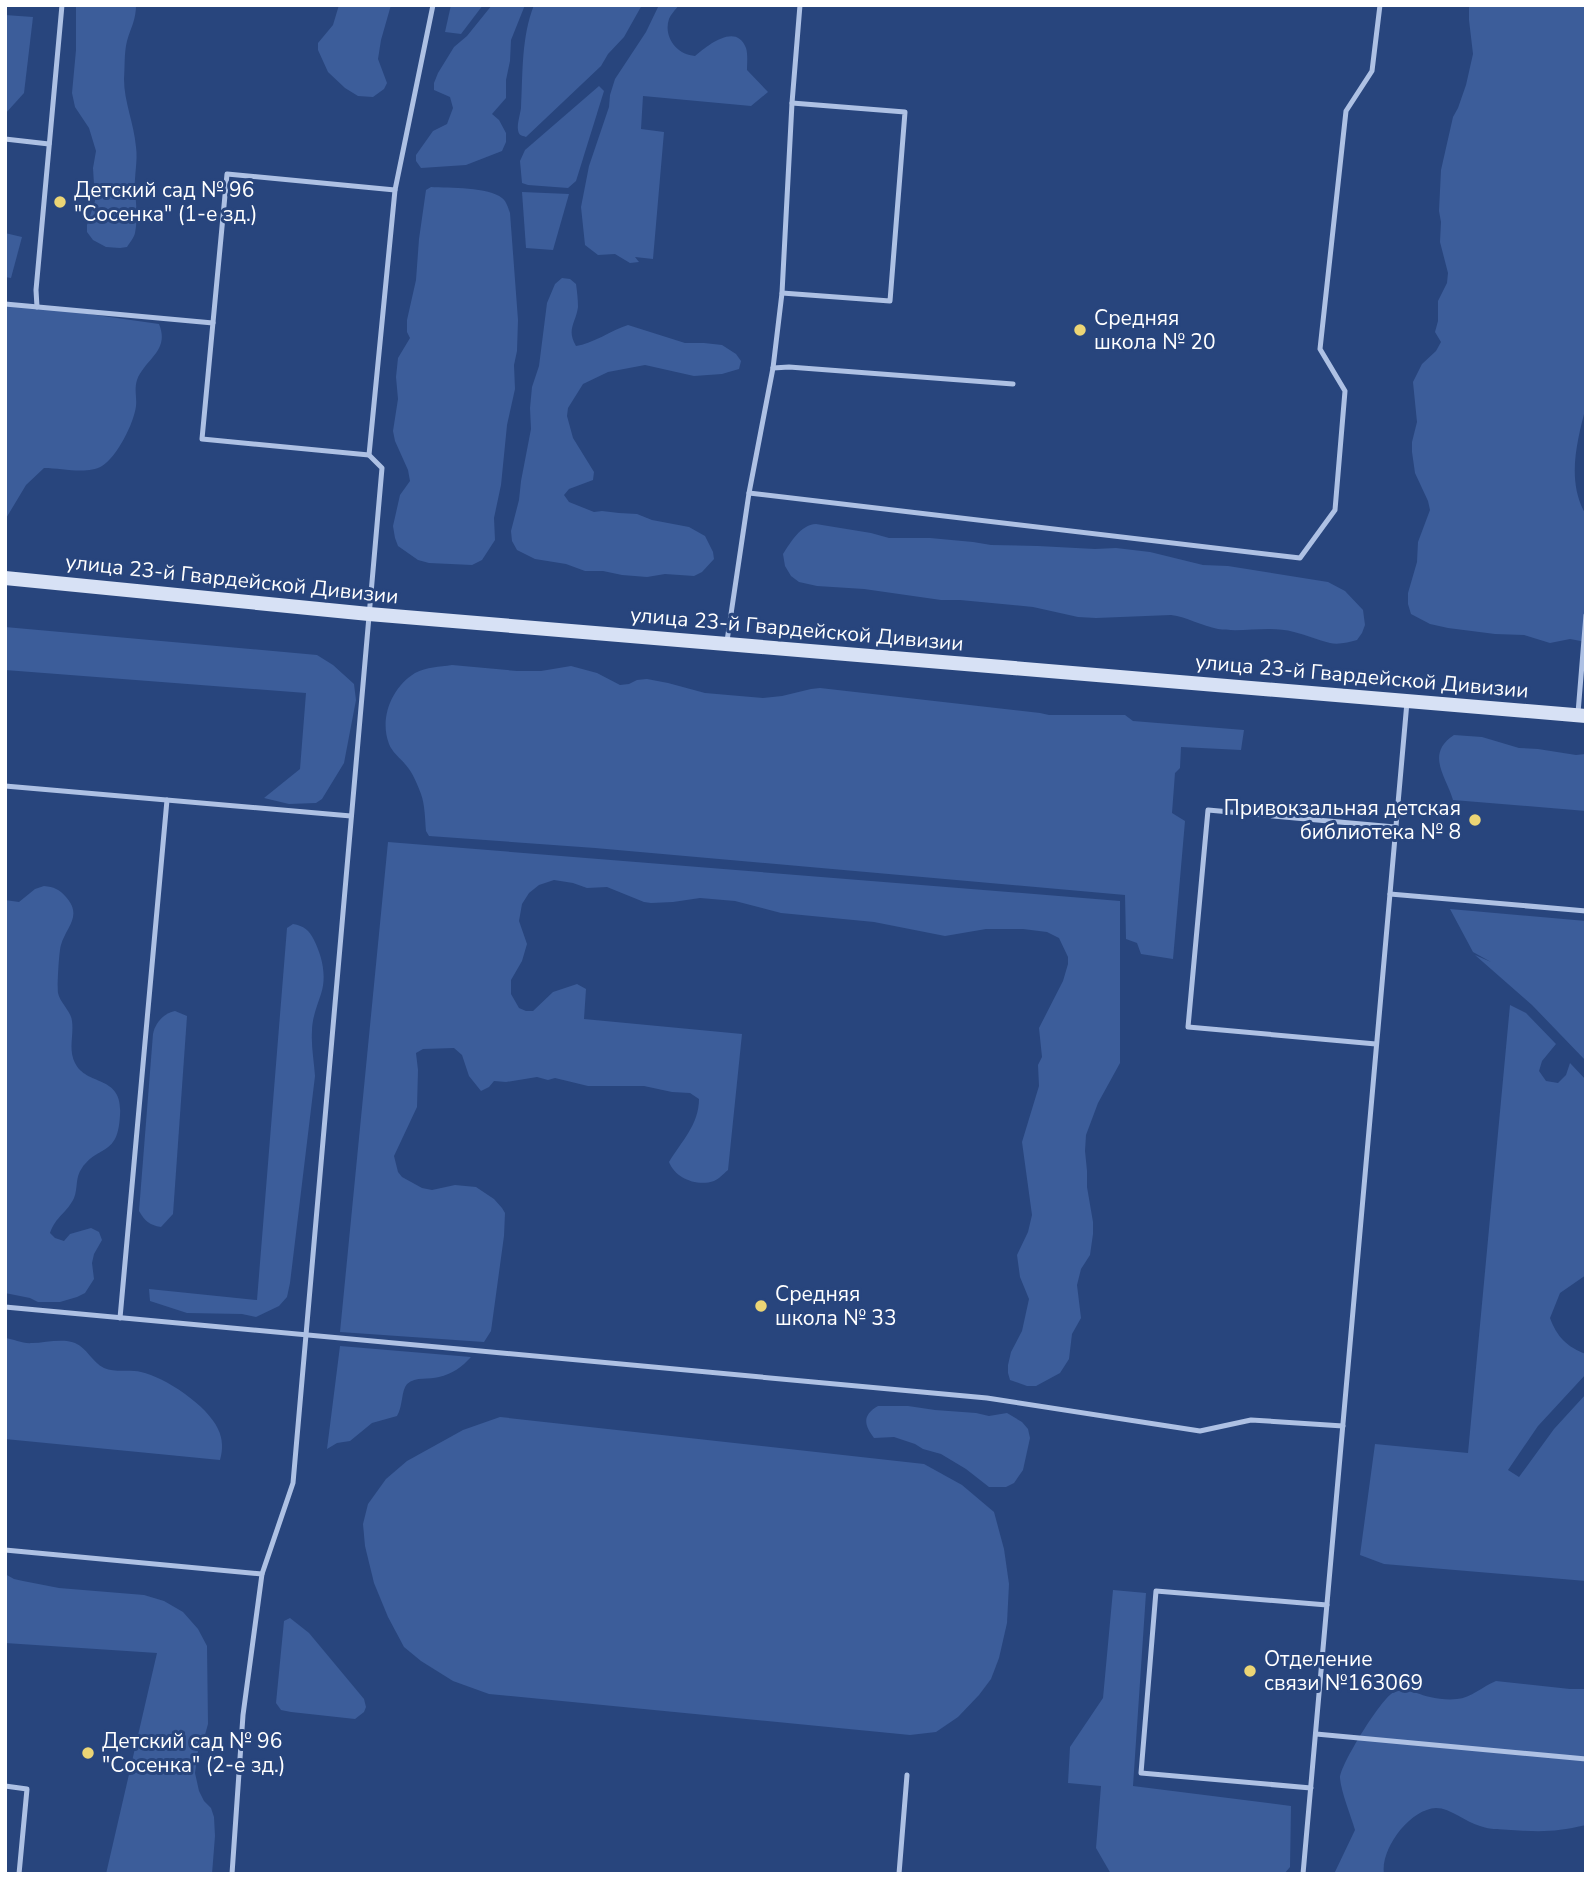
<svg xmlns="http://www.w3.org/2000/svg" width="1591" height="1879" font-family="'Nunito Sans',sans-serif">
  <style>
    .green { fill: #3c5d9a }
    .lines { fill: none; stroke-linecap: round; stroke-linejoin: round }
    .lane { stroke: #aec1e4; stroke-width: 5 }
    .secondary { stroke: #d7e1f5; stroke-width: 14 }
    .poi-dot { fill: #ecd575; stroke: #28457d; stroke-width: 2.5 }
    .labels { text-anchor: middle; dominant-baseline: central; stroke-width: 6; stroke-linejoin: round; paint-order: stroke }
    .poi-label { font-size: 21px; fill: #fff; stroke: #28457d; text-anchor: start }
    .street-label { font-size: 21px; fill: #fff; stroke: #28457d }
  </style>
  <rect width="100%" height="100%" fill="#28457d"/>
  <g class="green">
    <path d="M76,5H136C136,20 131,27 127,41C124,53 125,66 124,79C124,102 134,123 136,147C138,161 134,176 135,190C136,203 138,219 135,233C134,238 130,242 127,247L120,248L106,247L93,240L87,232V225L95,201L93,168L96,151L89,128L75,107L72,93L76,50Z"/>
    <polygon points="339,5 391,5 381,40 378,59 387,83 384,89 373,97 358,96 345,88 328,72 318,50 318,43 333,25"/>
    <polygon points="451,5 483,5 461,34 445,32"/>
    <polygon points="492,5 525,5 511,40 510,61 506,80 506,98 492,114 499,120 506,133 506,142 502,151 466,165 421,168 416,161 416,155 433,131 447,124 453,108 450,97 434,90 434,83 438,73 454,47 467,36"/>
    <path d="M534,5H642L624,37L608,54L601,66L526,137C521,135 519,136 518,130C517,124 520,115 521,108C523,74 521,38 534,5Z"/>
    <path d="M659,5H679C676,9 671,14 669,19C663,37 677,55 695,56C707,46 736,22 746,48C748,54 747,64 747,70L768,92L751,106L643,96L641,129L664,132L653,259L635,257L639,262L630,263L615,254L598,255L585,245L581,207L589,166L609,107L610,95L615,79L646,32Z"/>
    <path d="M1469,5H1586V406C1577,442 1566,481 1586,515V642L1570,639L1550,643L1524,635L1495,634L1448,628L1430,624L1411,614L1408,604V593L1417,562L1418,542L1430,510L1428,501L1415,473L1412,452V442L1417,422L1413,382L1422,364L1436,351L1441,342L1435,332L1438,321V301L1447,283L1448,273L1440,242L1441,222L1439,211L1441,170L1453,117L1458,108L1466,85L1473,54L1469,20Z"/>
    <polygon points="5,15 33,17 24,93 5,114"/>
    <polygon points="599,86 604,91 576,181 568,188 528,185 522,183 520,161 525,150"/>
    <path d="M431,187C449,188 489,187 502,198C507,202 508,208 510,213L518,320L517,351L514,365L515,389L507,425L501,485L494,518L495,540L482,560L472,565L429,563L418,560L398,546L395,538L393,526L400,495L410,481L408,470L395,441L393,431L398,399L396,377L398,358L410,338L407,332V320L416,280L419,239L426,190Z"/>
    <polygon points="522,192 569,194 553,250 526,248"/>
    <polygon points="5,233 22,237 11,278 5,277"/>
    <path d="M562,278L570,279L576,284C577,291 578,300 578,307C576,323 566,329 576,346C592,344 612,330 628,325L685,343H704L722,345L736,354L741,361L739,369L722,374L694,376L645,365L608,372L583,384L568,408L567,416L573,438L594,472L593,480L569,489L564,495L569,502L594,512L602,511L619,513L637,514L652,520L689,527L705,536L713,552L714,559L702,572L694,576L665,574L647,577L622,575L603,571H585L566,564L535,559L517,550L512,541L511,531L519,500L521,481L531,429L530,408L532,387L539,366L547,303L555,284Z"/>
    <path d="M5,302L159,324C170,351 146,358 137,380C134,390 137,397 136,406C134,423 117,457 102,466C87,475 62,468 44,468L26,485L5,520Z"/>
    <path d="M816,524L871,533L889,538H930L973,542L991,545L1038,546L1095,549L1116,548L1150,552L1203,565L1228,566L1328,582L1345,591L1363,610L1365,625L1362,633L1357,640C1349,642 1339,645 1330,643C1318,640 1306,635 1294,632C1269,625 1243,633 1218,629C1202,626 1187,617 1171,615L1096,618L1078,617L1033,607L960,600H941L864,589L817,586L799,582L791,576L785,566L783,554C791,542 800,525 816,524Z"/>
    <polygon points="5,627 317,655 333,665 354,684 356,700 344,763 322,799 316,803 289,804 264,798 300,769 306,693 5,670"/>
    <path d="M452,665L517,671H541L571,666L597,673L620,685L629,684L637,680L647,679L668,683L705,693L763,698L782,696L811,689L820,688L1040,713L1049,715H1125L1133,721L1244,730L1241,750L1181,747L1180,768L1175,773L1172,813L1185,821L1173,959L1141,954L1137,943L1126,939L1125,895L595,848L429,836L426,831C425,819 425,805 421,794C418,786 414,776 409,769C403,760 393,754 389,744C379,718 392,687 415,673C427,667 439,667 452,665Z"/>
    <path d="M1454,735L1482,737L1519,748L1538,749L1576,755L1586,754V811L1453,800C1446,776 1425,754 1454,735Z"/>
    <path d="M388,842L1120,901V1063L1098,1103L1086,1135L1085,1151L1087,1171V1187L1093,1222V1234L1090,1255L1081,1269L1077,1285L1081,1318L1072,1334L1069,1359L1060,1373L1036,1386H1027L1010,1380L1008,1373V1365L1011,1352L1022,1331L1029,1299L1020,1277L1017,1255L1028,1232L1032,1215L1022,1142L1039,1086L1038,1065L1042,1057L1039,1028L1063,981L1068,964V957L1059,938L1047,932L1023,929H986L945,936L874,922L781,913L735,901L700,898L673,902L651,903L644,902L607,887L587,888L573,883L554,880L539,885L529,893L522,904L519,921L527,944L522,961L511,980V994L519,1008L526,1011H533L553,992L577,984L586,989L584,1019L742,1034L728,1170C723,1174 719,1179 714,1181C697,1187 675,1178 669,1162C682,1141 699,1124 699,1099L690,1093L672,1092L644,1086H588L555,1078L548,1080L537,1077L506,1082L494,1081L489,1087L481,1091L469,1076L462,1055L454,1048L423,1049L416,1053L418,1070L417,1107L394,1156L398,1172L402,1177L422,1188L432,1190L455,1185L476,1187L494,1199L502,1208L505,1213L504,1236L491,1331L484,1342L340,1332Z"/>
    <path d="M44,886C54,887 59,889 66,897C83,916 66,927 61,945C59,950 57,988 58,993C60,1003 71,1011 72,1021C74,1036 68,1049 75,1063C87,1087 123,1074 120,1115C118,1157 99,1144 82,1168C75,1177 78,1189 74,1198C67,1213 56,1216 50,1233L55,1238L64,1241L70,1234L91,1228L99,1232L102,1240L94,1254L92,1263L94,1279L85,1293L77,1297L60,1302H38L30,1298L5,1293V900L19,902L35,889Z"/>
    <polygon points="1450,909 1586,921 1586,1061 1532,1005 1475,955 1491,962 1473,952"/>
    <path d="M293,924C304,926 309,930 314,940C322,956 327,976 321,994C317,1006 312,1018 312,1031C311,1046 314,1061 315,1076L290,1283L287,1297L279,1306L256,1317L242,1314L187,1313L150,1301L149,1289L257,1300L287,928Z"/>
    <path d="M1510,1005L1526,1013L1556,1044L1542,1061L1539,1071L1546,1081L1558,1083L1566,1075L1570,1063L1586,1080V1275L1560,1293L1550,1318C1557,1337 1567,1347 1586,1354V1374L1538,1426L1508,1470L1519,1477L1554,1429L1586,1394V1581L1384,1564L1360,1555L1375,1444L1468,1453Z"/>
    <path d="M175,1011L187,1016L173,1214L161,1227C149,1225 145,1221 139,1211L153,1034C155,1023 164,1013 175,1011Z"/>
    <path d="M5,1338C14,1339 23,1344 32,1343C45,1343 62,1338 75,1343C87,1348 92,1362 104,1368C115,1373 129,1369 141,1372C165,1377 208,1406 218,1429C223,1439 223,1450 220,1460L5,1439Z"/>
    <path d="M340,1346L471,1357C462,1367 452,1374 439,1377C429,1380 416,1376 407,1384C401,1391 403,1406 397,1416L372,1423L350,1441L337,1443L327,1449Z"/>
    <path d="M878,1406H908L935,1410L976,1413L989,1416L1007,1413L1022,1422L1028,1429L1030,1438L1023,1470L1014,1483L1006,1487H989L966,1469L941,1454L923,1449L915,1444L894,1437L874,1438C864,1425 862,1415 878,1406Z"/>
    <polygon points="500,1417 924,1464 962,1485 994,1512 1004,1549 1009,1584 1007,1623 999,1658 991,1679 979,1695 958,1717 936,1732 910,1735 489,1694 453,1681 421,1661 404,1647 388,1617 374,1583 365,1546 363,1524 368,1504 386,1479 407,1461 463,1430"/>
    <polygon points="5,1574 14,1579 23,1581 59,1588 144,1595 164,1601 183,1612 198,1629 207,1646 208,1724 203,1742 198,1751 195,1773 199,1791 204,1801 211,1808 214,1817 215,1836 212,1874 106,1874 157,1653 5,1643"/>
    <polygon points="1113,1590 1146,1593 1133,1786 1291,1806 1290,1867 1284,1874 1111,1874 1096,1848 1101,1786 1068,1783 1070,1747 1103,1698"/>
    <polygon points="290,1618 309,1633 364,1699 366,1707 364,1712 355,1719 291,1712 281,1710 276,1703 284,1621"/>
    <path d="M1496,1681L1570,1689H1586V1825C1555,1832 1542,1832 1511,1830C1500,1829 1491,1830 1480,1826C1465,1822 1451,1808 1436,1808C1410,1809 1380,1849 1384,1874H1334L1355,1830C1351,1816 1341,1792 1340,1778C1340,1765 1382,1697 1394,1692C1407,1688 1418,1694 1430,1697C1438,1699 1449,1700 1457,1699C1471,1698 1483,1686 1496,1681Z"/>
  </g>
  <g class="lines">
    <g class="lane">
      <polyline points="5,139 49,144"/>
      <polyline points="782,293 890,301 905,112 792,103"/>
      <polyline points="5,304 213,323"/>
      <polyline points="37,307 36,290 62,5"/>
      <polyline points="773,368 789,367 1013,384"/>
      <polyline points="369,455 202,439 227,174 395,190"/>
      <polyline points="749,493 1300,558 1335,510 1345,391 1320,349 1346,111 1372,71 1380,5"/>
      <polyline points="727,641 749,493 773,368 782,293 792,103 800,5"/>
      <polyline points="1578,713 1586,615"/>
      <polyline points="5,786 351,816"/>
      <polyline points="1390,894 1586,911"/>
      <polyline points="1376,1044 1188,1027 1208,810 1395,827"/>
      <polyline points="5,1307 987,1398 1200,1431 1251,1420 1343,1426"/>
      <polyline points="120,1318 167,800"/>
      <polyline points="5,1550 262,1574"/>
      <polyline points="1316,1734 1586,1759"/>
      <polyline points="5,1786 27,1789 19,1874"/>
      <polyline points="1311,1788 1141,1773 1156,1591 1327,1605"/>
      <polyline points="232,1874 243,1715 262,1574 293,1483 382,468 369,455 395,190 433,5"/>
      <polyline points="899,1874 907,1775"/>
      <polyline points="1303,1874 1407,702"/>
    </g>
    <polyline class="secondary" points="5,578 369,614 1586,716"/>
  </g>
  <g class="poi-dot">
    <circle cx="60" cy="202" r="7"/>
    <circle cx="1080" cy="330" r="7"/>
    <circle cx="1475" cy="820" r="7"/>
    <circle cx="761" cy="1306" r="7"/>
    <circle cx="1250" cy="1671" r="7"/>
    <circle cx="88" cy="1753" r="7"/>
  </g>
  <g class="labels">
    <g class="poi-label">
      <text x="74" y="190">Детский сад № 96<tspan x="74" dy="24">"Сосенка" (1-е зд.)</tspan></text>
      <text x="1094" y="318">Средняя<tspan x="1094" dy="24">школа № 20</tspan></text>
      <text x="1461" y="808" text-anchor="end">Привокзальная детская<tspan x="1461" dy="24">библиотека № 8</tspan></text>
      <text x="775" y="1294">Средняя<tspan x="775" dy="24">школа № 33</tspan></text>
      <text x="1264" y="1659">Отделение<tspan x="1264" dy="24">связи №163069</tspan></text>
      <text x="102" y="1741">Детский сад № 96<tspan x="102" dy="24">"Сосенка" (2-е зд.)</tspan></text>
    </g>
    <g class="street-label">
      <text transform="translate(232 579) rotate(6)">улица 23-й Гвардейской Дивизии</text>
      <text transform="translate(797 629) rotate(5)">улица 23-й Гвардейской Дивизии</text>
      <text transform="translate(1362 676) rotate(5)">улица 23-й Гвардейской Дивизии</text>
    </g>
  </g>
  <rect width="1591" height="1879" fill="none" stroke="#ffffff" stroke-width="14"/>
</svg>
